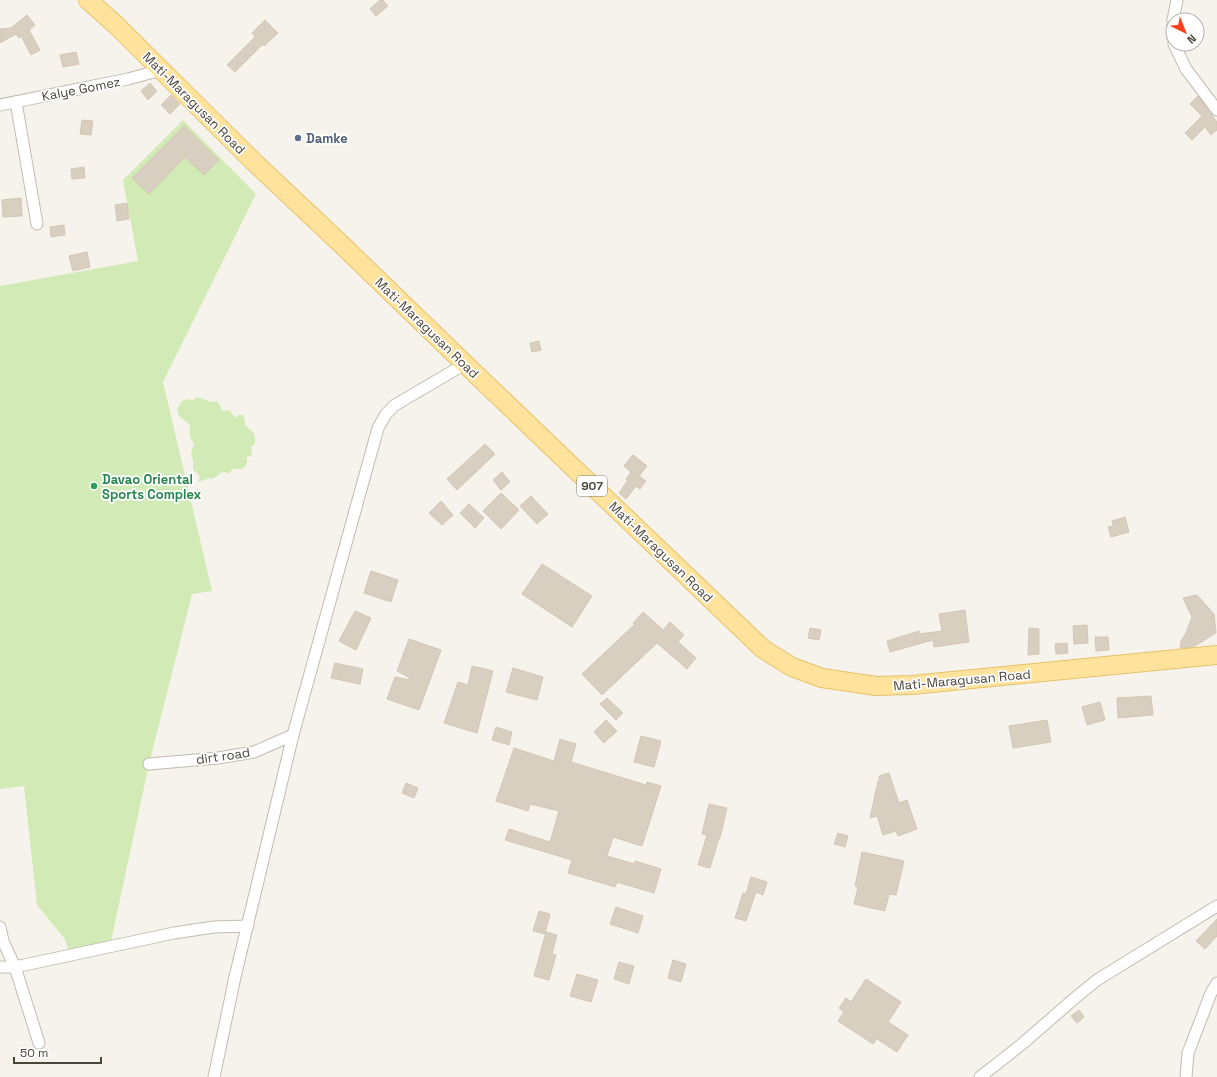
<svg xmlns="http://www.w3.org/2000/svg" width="1217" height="1077" font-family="'Space Grotesk',sans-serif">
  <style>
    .green { fill: #d2eab5 }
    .building { fill: #d8cfc1; stroke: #d3c7b4 }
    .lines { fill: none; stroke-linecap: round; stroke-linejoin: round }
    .street-casing { stroke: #c2bbae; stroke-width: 13 }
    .primary-casing { stroke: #e6c16a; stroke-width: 20 }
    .street { stroke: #fff; stroke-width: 11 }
    .primary { stroke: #ffe39c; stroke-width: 18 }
    .service-dot { fill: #5c6f8a; stroke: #fff; stroke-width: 1.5 }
    .leisure-dot { fill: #2e9e5b; stroke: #fff; stroke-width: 1.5 }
    .labels { text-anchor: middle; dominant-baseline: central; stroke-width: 3.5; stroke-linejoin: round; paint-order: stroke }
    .shield { fill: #fff; stroke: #817c74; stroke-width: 1 }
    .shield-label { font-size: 12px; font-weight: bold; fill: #4b4439 }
    .street-label { font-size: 13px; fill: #4b4439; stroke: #fff }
    .service-label { font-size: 13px; font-weight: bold; fill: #4e5e75; stroke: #fff; text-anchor: start }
    .leisure-label { font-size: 13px; font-weight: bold; fill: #27864d; stroke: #fff; text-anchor: start }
  </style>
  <rect width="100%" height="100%" fill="#f6f3ec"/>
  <g class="green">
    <polygon points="183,120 256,194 163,382 212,591 192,594 149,764 110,946 70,955 65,939 37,905 24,786 0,789 0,286 138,261 123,180"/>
    <path d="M197,397L211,402L217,401L223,411L229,410L236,418L239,415H243L245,421V424C251,433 256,429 255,444L251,447L252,452L251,456L247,457V463L243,469C232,469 235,467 228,474L226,472L220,473L218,475L212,479L209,478L199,482L198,481L200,477L197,473L193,470V460L191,454L194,444L190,437V425L179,416L177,408L179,407L180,403C183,400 188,398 193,400Z"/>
  </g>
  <g class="building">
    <polygon points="380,0 383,0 388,6 376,16 370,9"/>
    <polygon points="27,15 35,25 29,30 40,50 31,55 21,36 19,38 16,34 0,43 0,29 11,28"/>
    <polygon points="265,20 278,33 264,46 263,44 235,72 227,65 255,37 252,33"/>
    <polygon points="76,52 79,64 63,67 60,55"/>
    <polygon points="150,83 157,91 148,100 141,91"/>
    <polygon points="171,95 180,104 170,114 161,105"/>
    <polygon points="1198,96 1217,122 1217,130 1211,135 1205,127 1192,140 1185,133 1202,116 1190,104"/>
    <polygon points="82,120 93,121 91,135 80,134"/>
    <polygon points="184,126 219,160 204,175 185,157 149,194 132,178"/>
    <polygon points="84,167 85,178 72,179 71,169"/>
    <polygon points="21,198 22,216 3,217 2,200"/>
    <polygon points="127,203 129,219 117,221 115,205"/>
    <polygon points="64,225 65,235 51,237 50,227"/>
    <polygon points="87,252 90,267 73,271 69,256"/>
    <polygon points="539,341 541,350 532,352 530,343"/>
    <polygon points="485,444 495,454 457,490 447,479"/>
    <polygon points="633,455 647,466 639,476 646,481 640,489 636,486 626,499 619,493 628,480 626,479 631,472 624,466"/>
    <polygon points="502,472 510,482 501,490 493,480"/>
    <polygon points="501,493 519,510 501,529 483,511"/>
    <polygon points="531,496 548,514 537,524 520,506"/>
    <polygon points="441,501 453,515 442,525 429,513"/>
    <polygon points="469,504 484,518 475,528 460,513"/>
    <polygon points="1125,517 1129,532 1111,537 1108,527 1113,526 1112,521"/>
    <polygon points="542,564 592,596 572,627 522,594"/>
    <polygon points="371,571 398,580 391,602 364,593"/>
    <polygon points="1197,595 1214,614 1216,633 1193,647 1180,648 1181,641 1186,633 1192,617 1183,598"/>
    <polygon points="965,610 969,642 934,647 933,640 890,652 887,641 919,631 919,634 942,631 939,614"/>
    <polygon points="355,611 371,618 356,650 339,641"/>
    <polygon points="643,612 663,630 670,622 684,635 678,642 696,658 687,669 657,643 602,695 582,674 635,624 633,623"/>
    <polygon points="1087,625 1088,643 1074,644 1073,626"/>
    <polygon points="810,628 821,630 819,640 808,638"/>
    <polygon points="1029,628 1039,629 1039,654 1028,655"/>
    <polygon points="1095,637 1108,637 1109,650 1096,651"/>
    <polygon points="409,639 441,650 419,710 387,699 395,677 410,680 410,678 397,671"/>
    <polygon points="1067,643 1068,653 1056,654 1055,644"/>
    <polygon points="335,663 363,669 360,684 331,678"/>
    <polygon points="472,666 493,671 477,733 444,723 458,682 468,685"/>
    <polygon points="513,668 543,677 537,700 506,692"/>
    <polygon points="1151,696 1153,715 1118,718 1117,698"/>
    <polygon points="607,698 623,713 616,720 600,704"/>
    <polygon points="1100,702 1105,720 1087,725 1082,707"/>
    <polygon points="606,720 617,731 604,743 594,732"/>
    <polygon points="1047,720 1051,742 1013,748 1009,726"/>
    <polygon points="496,727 512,732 509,745 492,740"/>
    <polygon points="641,736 661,741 654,767 634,762"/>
    <polygon points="560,739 576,744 571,762 646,785 647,782 661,786 642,846 613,837 607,856 634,864 635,861 661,869 654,893 617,882 615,887 568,873 572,860 505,840 509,829 550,842 559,811 530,804 528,811 496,801 514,748 554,761"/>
    <polygon points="889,773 899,803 907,800 917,829 898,836 896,831 883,835 877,816 870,818 878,781 880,781 879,776"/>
    <polygon points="406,783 418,788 414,798 402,793"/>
    <polygon points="709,804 727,808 720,838 719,838 710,868 698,865 707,835 702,834"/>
    <polygon points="838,833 848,836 845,847 834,844"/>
    <polygon points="862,852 904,861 896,895 889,894 885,911 854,904 858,887 855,886"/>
    <polygon points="751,877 767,882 763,895 756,892 746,921 735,918 743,893 746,894"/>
    <polygon points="616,907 643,916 638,933 610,924"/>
    <polygon points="539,911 550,914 545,934 533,931"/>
    <polygon points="1217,919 1217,936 1205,949 1196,941"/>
    <polygon points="546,932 557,935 552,954 556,955 549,980 534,976"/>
    <polygon points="673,960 686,964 681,982 668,978"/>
    <polygon points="619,962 634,966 629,984 614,979"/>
    <polygon points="577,974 598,980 591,1002 570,996"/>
    <polygon points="866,979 901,1002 888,1022 908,1035 897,1052 877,1039 873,1044 838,1021 844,1012 839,1008 846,998 851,1002"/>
    <polygon points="1079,1010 1084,1017 1077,1023 1071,1016"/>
  </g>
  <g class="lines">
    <defs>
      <g id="street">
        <polyline points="1173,20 1177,0"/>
        <polyline points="1173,20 1173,38"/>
        <polyline points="1174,44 1186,69 1217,110"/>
        <polyline points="16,102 37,224"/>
        <polyline points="0,105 128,79 161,70"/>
        <polyline points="149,764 218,758 254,752 293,735"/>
        <polyline points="0,927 3,941 15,967 39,1043"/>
        <polyline points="0,967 15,967 174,933 214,927 248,926"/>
        <polyline points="214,1077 235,977 293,735 378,428 386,414 395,405 465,364"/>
        <polyline points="980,1077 1022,1044 1075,998 1097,980 1217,906"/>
        <polyline points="1186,1077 1188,1053 1211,993 1217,983"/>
      </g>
      <polyline id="primary" points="88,0 116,25 255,163 340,243 465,364 763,649 792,667 822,678 876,686 912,685 1217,655"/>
    </defs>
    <use href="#street" class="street-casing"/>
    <use href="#primary" class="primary-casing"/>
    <use href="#street" class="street"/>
    <use href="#primary" class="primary"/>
  </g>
  <circle class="service-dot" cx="298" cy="138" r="4"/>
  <circle class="leisure-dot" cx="94" cy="486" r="4"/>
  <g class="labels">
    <rect class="shield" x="577" y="476" width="30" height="20" rx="3"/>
    <g class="shield-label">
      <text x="592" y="486">907</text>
    </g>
    <g class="street-label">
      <text transform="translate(81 89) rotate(-11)">Kalye Gomez</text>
      <text transform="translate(194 103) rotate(45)">Mati-Maragusan Road</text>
      <text transform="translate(427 328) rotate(44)">Mati-Maragusan Road</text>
      <text transform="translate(661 552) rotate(44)">Mati-Maragusan Road</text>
      <text transform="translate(962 680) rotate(-5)">Mati-Maragusan Road</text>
      <text transform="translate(223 756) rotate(-8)">dirt road</text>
    </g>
    <g class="service-label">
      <text x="306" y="138">Damke</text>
    </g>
    <g class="leisure-label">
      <text x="102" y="479">Davao Oriental<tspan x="102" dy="15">Sports Complex</tspan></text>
    </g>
  </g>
  <g transform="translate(1185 32) rotate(137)"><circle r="19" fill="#ffffff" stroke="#b7b4b0"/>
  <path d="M0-3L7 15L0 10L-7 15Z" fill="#fc3f1d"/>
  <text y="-6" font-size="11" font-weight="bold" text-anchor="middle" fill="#4b4439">N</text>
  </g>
  <path d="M14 1057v6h87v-6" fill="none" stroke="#4b4439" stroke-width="2"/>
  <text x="20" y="1057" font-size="12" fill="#4b4439" stroke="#ffffff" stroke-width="3" paint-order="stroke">50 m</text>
</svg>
